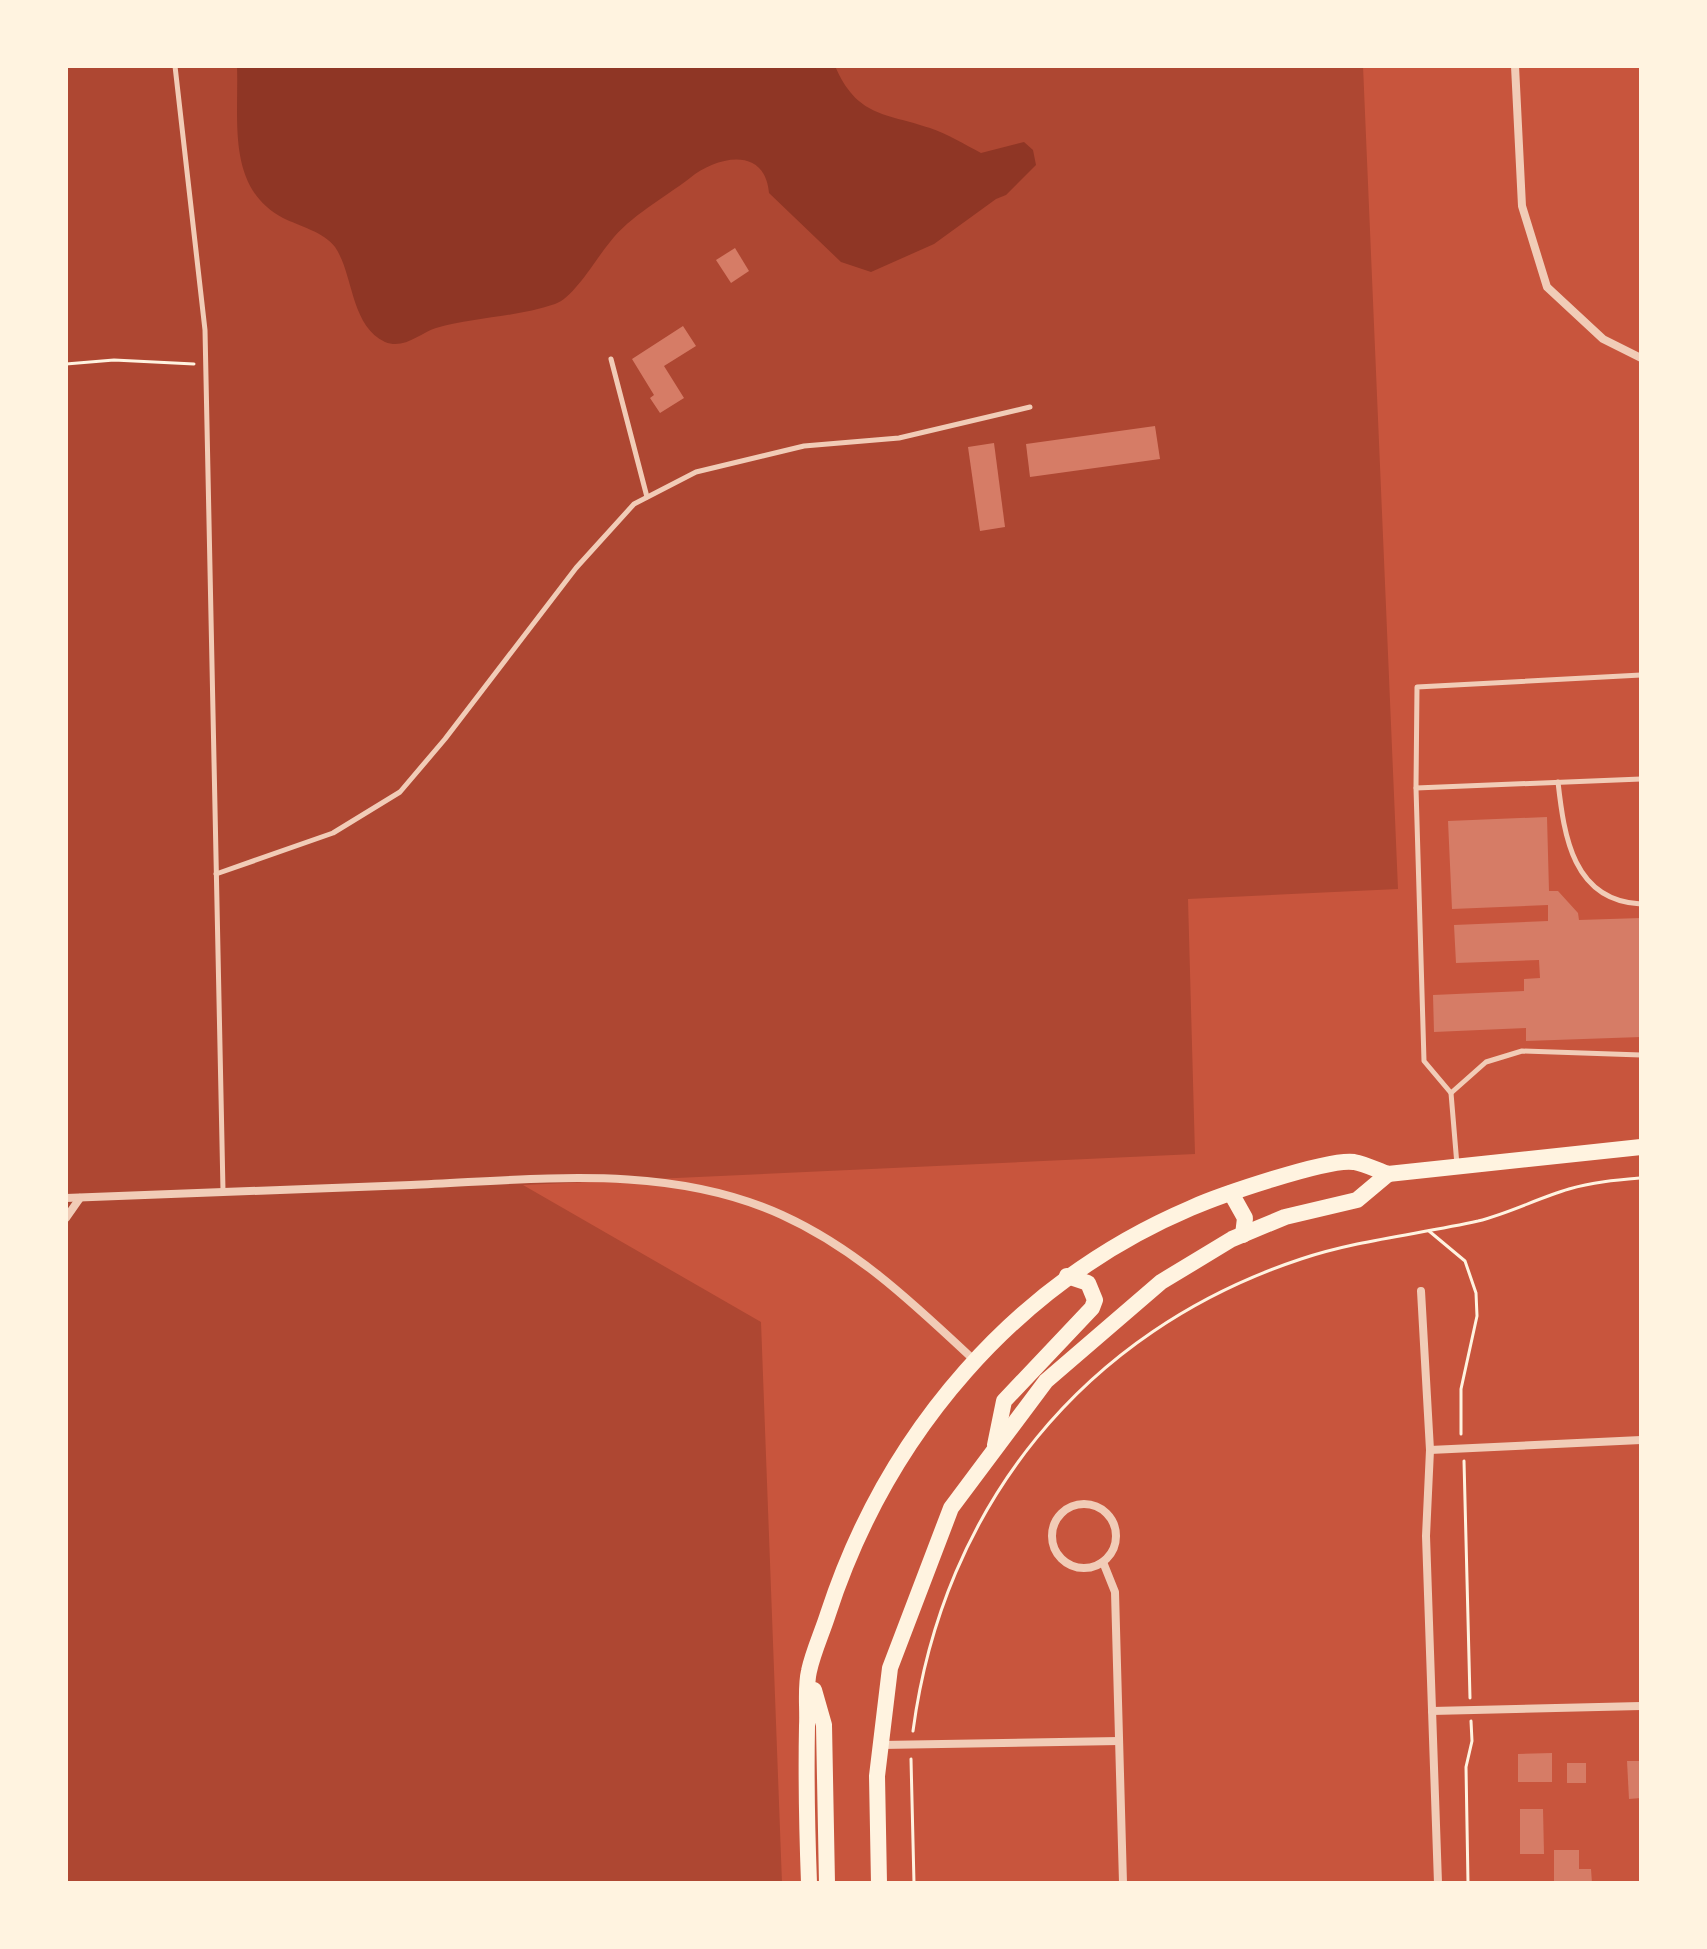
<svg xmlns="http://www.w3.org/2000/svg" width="1707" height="1949" font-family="'Playfair Display',serif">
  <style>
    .green { fill: #ae4732 }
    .water { fill: #8f3625 }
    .building { fill: #d67c66 }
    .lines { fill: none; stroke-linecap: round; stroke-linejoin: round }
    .path { stroke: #fff3e0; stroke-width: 3 }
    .service { stroke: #f1ccb7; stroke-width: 5 }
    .minor { stroke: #f1ccb7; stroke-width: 8 }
    .secondary { stroke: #fff3e0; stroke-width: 16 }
  </style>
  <rect width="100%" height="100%" fill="#c8553d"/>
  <polygon class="green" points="66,66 1363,66 1398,889 1188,899 1195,1154 523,1185 761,1322 782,1883 66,1883"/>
  <path class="water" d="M237,66H835C857,117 885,113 930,128C948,134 964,144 981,153L1024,142L1033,150L1036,165L1006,195L996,199L934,244L871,272L841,262L769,193C765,146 717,156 690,178C664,198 630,216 610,242C597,257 574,298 555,304C517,317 475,317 436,328C420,333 404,350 385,342C350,325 354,275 335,247C324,232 299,226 283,218C226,188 239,120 237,66Z"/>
  <g class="building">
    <polygon points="735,248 749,271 731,283 716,260"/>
    <polygon points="683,326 696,346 664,366 684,398 660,413 650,398 654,395 632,359"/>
    <polygon points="1155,426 1160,459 1030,477 1026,444"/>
    <polygon points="994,443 1005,527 980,531 968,447"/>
    <polygon points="1547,817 1549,891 1558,891 1578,913 1579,920 1641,918 1641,1037 1526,1041 1526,1028 1434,1032 1433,995 1524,991 1524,979 1540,978 1539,960 1456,963 1454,925 1548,921 1548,905 1452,909 1448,821"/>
    <polygon points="1552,1753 1552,1782 1518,1782 1518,1754"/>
    <polygon points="1627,1761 1641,1761 1641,1798 1629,1799"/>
    <rect x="1567" y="1763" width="19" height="20"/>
    <polygon points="1520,1809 1543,1809 1544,1854 1520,1854"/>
    <polygon points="1554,1850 1579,1850 1579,1869 1591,1869 1592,1883 1554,1883"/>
  </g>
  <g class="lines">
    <g class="path">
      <polyline points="66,364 114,360 194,364"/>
      <polyline points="1429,1231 1465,1261 1476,1293 1477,1316 1461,1389 1461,1434"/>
      <polyline points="1464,1461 1470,1698"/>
      <path d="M913,1731C943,1506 1084,1331 1301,1259C1358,1240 1420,1234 1478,1221C1510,1213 1538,1198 1569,1189C1592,1182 1617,1180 1641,1178"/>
      <polyline points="911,1759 914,1883"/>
      <polyline points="1468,1883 1466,1767 1472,1741 1471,1721"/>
    </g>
    <g class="service">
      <polyline points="175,66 205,330 223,1191"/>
      <polyline points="611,359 647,497"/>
      <polyline points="1641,675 1417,687 1416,788 1641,779"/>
      <path d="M1558,782C1564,836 1573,901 1641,904"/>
      <polyline points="1416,788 1424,1061 1451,1093 1457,1165"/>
      <polyline points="216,874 333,833 400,792 445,739 576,568 634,504 696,472 804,446 899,438 1030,407"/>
      <polyline points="1451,1093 1486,1062 1522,1051 1641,1055"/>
    </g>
    <g class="minor">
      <polyline points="1515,66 1522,206 1547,287 1603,339 1641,358"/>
      <path d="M66,1198C181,1193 296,1189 411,1185C535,1180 666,1162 782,1215C857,1249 914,1304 974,1360"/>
      <polyline points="66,1218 80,1198"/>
      <polyline points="1421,1291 1430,1450 1426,1536 1438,1883"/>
      <polyline points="1430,1450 1641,1440"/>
      <circle cx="1084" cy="1536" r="32"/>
      <polyline points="1103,1562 1115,1592 1123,1883"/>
      <polyline points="1432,1711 1641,1706"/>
      <polyline points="881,1745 1119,1741"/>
    </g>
    <g class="secondary">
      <polyline points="1231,1193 1245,1218 1243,1235"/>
      <polyline points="995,1445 1004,1401 1092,1308 1095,1300 1088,1283 1067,1276"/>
      <polyline points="814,1690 824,1725 827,1883"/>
      <path d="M809,1883C807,1830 806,1778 807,1726C808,1708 805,1688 809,1671C813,1652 822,1633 828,1614C887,1433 1015,1283 1191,1208C1218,1196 1328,1158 1354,1162C1365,1164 1377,1170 1388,1174L1641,1147"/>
      <polyline points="879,1883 877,1776 890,1668 951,1508 1046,1381 1161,1282 1232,1239 1285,1217 1357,1200 1388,1174"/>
    </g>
  </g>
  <rect width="1707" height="1949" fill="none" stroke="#fff3e0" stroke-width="136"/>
</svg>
